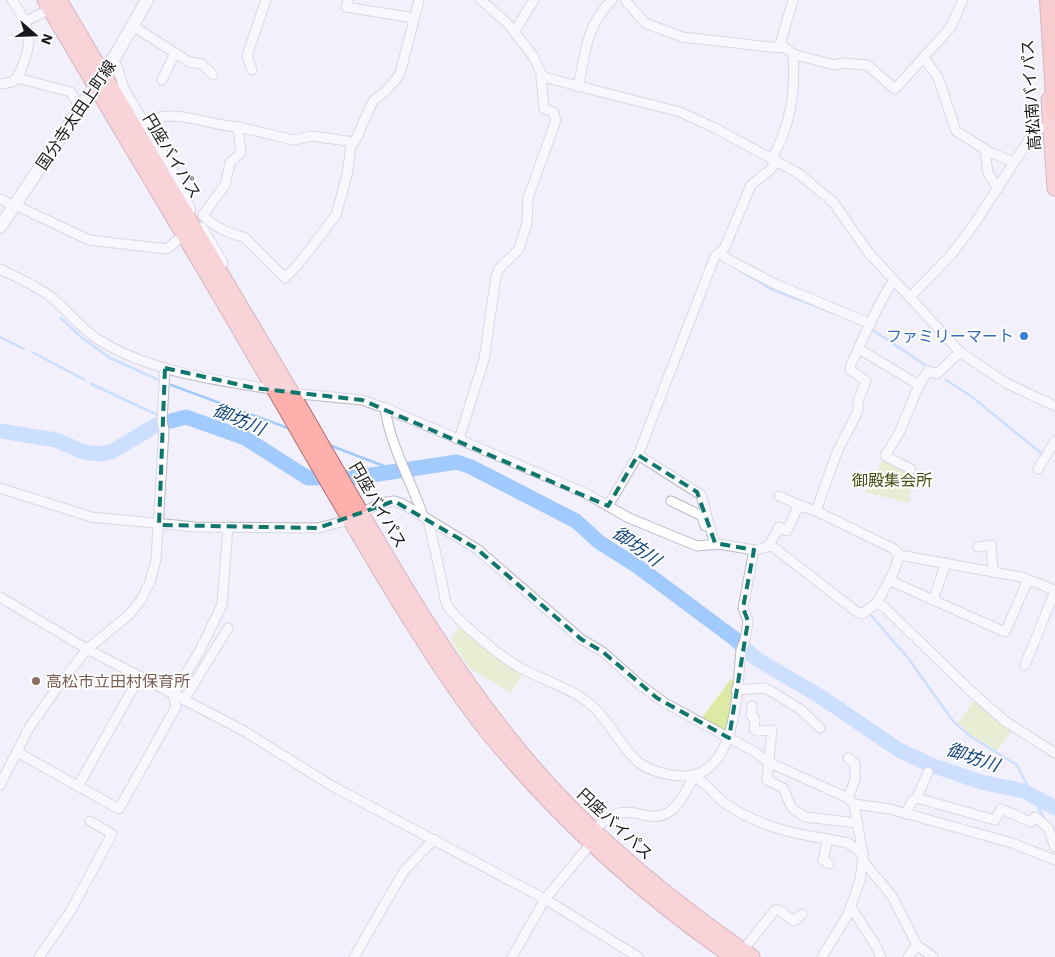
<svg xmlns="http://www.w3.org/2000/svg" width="1055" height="957" font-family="'Work Sans','Noto Sans JP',sans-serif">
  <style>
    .green { fill: #dceaa3 }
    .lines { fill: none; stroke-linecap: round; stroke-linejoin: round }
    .stream { stroke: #a1cafe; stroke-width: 2.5 }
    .river { stroke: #a1cafe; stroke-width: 15 }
    .minor-casing { stroke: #bbb9c5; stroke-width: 11 }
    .secondary-casing { stroke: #bbb9c5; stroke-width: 14 }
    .trunk-casing { stroke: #ae6f6d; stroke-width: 17 }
    .motorway-casing { stroke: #ae6f6d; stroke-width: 18 }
    .minor { stroke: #fff; stroke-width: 9 }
    .secondary { stroke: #fff; stroke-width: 12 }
    .trunk { stroke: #ffb0ac; stroke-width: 15 }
    .motorway { stroke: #ff9d98; stroke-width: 16 }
    .marked { fill: none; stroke: #0f766e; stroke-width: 4; stroke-dasharray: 10 6; stroke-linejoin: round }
    .shop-dot { fill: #3f7fe0; stroke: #fff; stroke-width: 2 }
    .education-dot { fill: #8d6e63; stroke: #fff; stroke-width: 2 }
    .labels { text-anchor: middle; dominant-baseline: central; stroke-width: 4; stroke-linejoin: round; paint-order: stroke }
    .street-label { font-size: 16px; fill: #19191d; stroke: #fff }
    .shop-label { font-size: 16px; fill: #366cbe; stroke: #fff; text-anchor: end }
    .park-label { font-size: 16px; fill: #444c10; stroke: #fff }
    .education-label { font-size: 16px; fill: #785e54; stroke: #fff; text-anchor: start }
    .water-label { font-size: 18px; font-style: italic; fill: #11447c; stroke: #fff }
  </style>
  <rect width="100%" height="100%" fill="#f2f0fd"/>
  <g class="green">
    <polygon points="885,456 915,469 909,503 865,492"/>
    <polygon points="461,624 521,671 521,676 511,693 469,668 451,639"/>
    <polygon points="731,679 735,681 728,732 701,719"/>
    <polygon points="975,699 1013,729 997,751 971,735 958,723"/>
  </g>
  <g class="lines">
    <g class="stream">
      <polyline points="742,272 771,289 836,314"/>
      <polyline points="61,318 81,337 110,358 159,380"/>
      <polyline points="871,329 925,365"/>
      <polyline points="0,337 24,349"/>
      <polyline points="32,352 85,380"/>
      <polyline points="946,380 971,396 1041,453"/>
      <polyline points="91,384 160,416"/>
      <polyline points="171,385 288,428"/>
      <polyline points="165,418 171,421"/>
      <polyline points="329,445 397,471"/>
      <polyline points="869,613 908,658 953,721 970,736 1017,765 1046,822"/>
    </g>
    <g class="river">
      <polyline points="171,421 186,417 245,438 308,478 358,477 457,462 471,467 576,521 599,542 637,566 735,639 755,658 821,697 899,750 931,765 981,782 1024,791 1055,808"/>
      <polyline points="0,431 56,440 84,452 99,454 111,452 158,424"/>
    </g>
    <defs>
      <g id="minor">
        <path d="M12,0C34,30 33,46 17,78"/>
        <polyline points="348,0 346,7 414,18"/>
        <polyline points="481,0 508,24 533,56 543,77 680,112 715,128 798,173 833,202 869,253 960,352 1006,383 1055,406"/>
        <polyline points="625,0 645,23 682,37 779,48 793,0"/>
        <polyline points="24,22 50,9"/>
        <polyline points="133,26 189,62 202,64 213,75"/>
        <polyline points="515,33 517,27 534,0"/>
        <polyline points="793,54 834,65 844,63 867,65 895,89 950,28 963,0"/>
        <polyline points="923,57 938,77 956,131 991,153 1014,162"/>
        <path d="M113,60L118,69L124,89L145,124C170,105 210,126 238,127L241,153L230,163L225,185L203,215C211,225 231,235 244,237L285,278L301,261L336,215L347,175L351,145L355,141L373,101L386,91L400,74L419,0"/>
        <polyline points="252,70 247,56 266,0"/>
        <polyline points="162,80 175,53"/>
        <polyline points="0,84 12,82 17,78 71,92 80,108"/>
        <path d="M578,87C586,53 585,27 612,0"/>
        <polyline points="145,124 172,168 191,210"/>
        <polyline points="238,127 294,140 312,136 354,142"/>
        <polyline points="985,150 988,173 998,189"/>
        <path d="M772,158C790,127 796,90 793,54L782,45"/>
        <polyline points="0,199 14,206"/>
        <polyline points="15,205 89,240 167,249 183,235"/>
        <polyline points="202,227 223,263"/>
        <polyline points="720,252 724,257 773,283 871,324"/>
        <path d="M0,269C16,277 35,285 50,296C67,310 80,328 99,340C153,373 216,380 277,390"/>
        <path d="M894,280C876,306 865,336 851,364L850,370L866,381L858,401V411L837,452L816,511L894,549L899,555"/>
        <polyline points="910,297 951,255 975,223 1035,130 1051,125"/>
        <polyline points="859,349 919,385 928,371 937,374 960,352"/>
        <polyline points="290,393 362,400 385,408 585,493 629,518 697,546 719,544 754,550 772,546 857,612 862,614 877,603 884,607 975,695 1005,721 1055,753"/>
        <path d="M385,408C390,446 411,480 423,516"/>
        <polyline points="459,439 484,360 496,276 499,269 519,249 527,223 528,198 556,120 553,112 544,109 541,76"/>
        <polyline points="638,455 701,495 715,545"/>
        <polyline points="911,469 885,456 899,433 919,385"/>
        <polyline points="1038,469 1055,441"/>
        <polyline points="0,488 91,517 196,527 318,528 349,520 380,503 394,501 403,504 477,549 581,639 603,652 640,685 665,703 755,752 768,762 848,798 854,804 863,854 860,881 847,916 822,957"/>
        <polyline points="779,496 801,506"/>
        <polyline points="671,501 702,516 705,526"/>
        <polyline points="608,506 638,455 715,256 724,249 751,185 771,169 776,160"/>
        <path d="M428,520C433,541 438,562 442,583C444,590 444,599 447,605C458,622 501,657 519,667C542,680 569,687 590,704C609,719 619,745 638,762C650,771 666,775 681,776C737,779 737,691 741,650L745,640L748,621L743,608L754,550"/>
        <polyline points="769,546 779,527 787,531 796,511 801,506 816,511"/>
        <polyline points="978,547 991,545 993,572"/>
        <polyline points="946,563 933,600 1005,632 1028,580"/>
        <polyline points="889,580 933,600"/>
        <polyline points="0,597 87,649 244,731 332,786 545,899 638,957"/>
        <polyline points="877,603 895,569 899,555 1021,577 1055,590"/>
        <polyline points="1025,665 1055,591"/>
        <polyline points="736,690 764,688 769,690 800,709 820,728"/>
        <polyline points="184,700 228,628"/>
        <polyline points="752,706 751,715 755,719 754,729 757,731 772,730 767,780 783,788 792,808 805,817 857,823"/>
        <polyline points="17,752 119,809 176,707 173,695 199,652 222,605 228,527"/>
        <polyline points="0,785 29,728 57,688 87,649 129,615 141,600 150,582 156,560 164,430 162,422 165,368"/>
        <polyline points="78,786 140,676"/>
        <polyline points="848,798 855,779 855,764 848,758"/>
        <polyline points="917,798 995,820 1001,809 1031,822 1035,817 1048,828 1055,847"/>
        <polyline points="854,804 890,809 1012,843 1055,860"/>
        <polyline points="906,814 912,801 917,798 928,772"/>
        <path d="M594,831C628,792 644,828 669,812C681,804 687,788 694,777C708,783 714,796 726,804C757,825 791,834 828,839"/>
        <polyline points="863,861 892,896 917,945 933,957"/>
        <polyline points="829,864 823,860 828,839 848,843 863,854"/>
        <polyline points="851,907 876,946 881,957"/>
        <polyline points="743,950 775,910 779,910 794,921 802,914"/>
        <polyline points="39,957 70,912 112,834 90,821"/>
        <polyline points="354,957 404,871 434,839"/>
        <polyline points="512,957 545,899 593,841"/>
        <polyline points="908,957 917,945"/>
      </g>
      <polyline id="secondary" points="0,227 117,53 147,0"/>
      <g id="trunk">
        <path d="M45,0C116,122 190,243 261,366C307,445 352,525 400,603C427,646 455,691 487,731C559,819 640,893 733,957"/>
        <path d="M59,0C136,131 214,261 291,392C365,518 433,649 527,760C592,837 670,900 752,957"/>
        <polyline points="1049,100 1055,188"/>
      </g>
      <polyline id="motorway" points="1048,0 1055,112"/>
    </defs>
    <use href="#minor" class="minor-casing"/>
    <use href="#secondary" class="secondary-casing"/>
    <use href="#trunk" class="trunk-casing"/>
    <use href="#motorway" class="motorway-casing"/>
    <use href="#minor" class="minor"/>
    <use href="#secondary" class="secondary"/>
    <use href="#trunk" class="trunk"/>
    <use href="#motorway" class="motorway"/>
  </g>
  <path d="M0 0H1055V957H0ZM165,368L254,388L362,400L608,506L638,455L697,492L715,543L754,550L743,608L748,621L729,738L657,698L603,652L581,639L477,549L394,501L318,528L159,525Z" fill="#f2f0fd" fill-opacity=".55" fill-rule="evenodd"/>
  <path class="marked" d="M165,368L254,388L362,400L608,506L638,455L697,492L715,543L754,550L743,608L748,621L729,738L657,698L603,652L581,639L477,549L394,501L318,528L159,525Z"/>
  <circle class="shop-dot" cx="1024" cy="336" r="5"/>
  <circle class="education-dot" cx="36" cy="681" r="5"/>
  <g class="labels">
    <g class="street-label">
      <text transform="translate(1031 95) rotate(-94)">高松南バイパス</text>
      <text transform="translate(76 115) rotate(-56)">国分寺太田上町線</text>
      <text transform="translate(172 156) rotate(59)">円座バイパス</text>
      <text transform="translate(378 505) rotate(60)">円座バイパス</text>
      <text transform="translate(615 824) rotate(43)">円座バイパス</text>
    </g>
    <g class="shop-label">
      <text x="1014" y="336">ファミリーマート</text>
    </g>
    <g class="park-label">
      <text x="892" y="480">御殿集会所</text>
    </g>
    <g class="education-label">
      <text x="46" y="681">高松市立田村保育所</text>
    </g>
    <g class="water-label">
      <text transform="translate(239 419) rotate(23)">御坊川</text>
      <text transform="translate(637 546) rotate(36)">御坊川</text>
      <text transform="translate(973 757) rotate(19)">御坊川</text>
    </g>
  </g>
  <g transform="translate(35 35) rotate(110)" stroke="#ffffff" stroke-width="4" paint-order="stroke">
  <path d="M0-4L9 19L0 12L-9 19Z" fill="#19191d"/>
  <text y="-8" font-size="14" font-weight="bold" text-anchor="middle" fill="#19191d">N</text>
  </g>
</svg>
